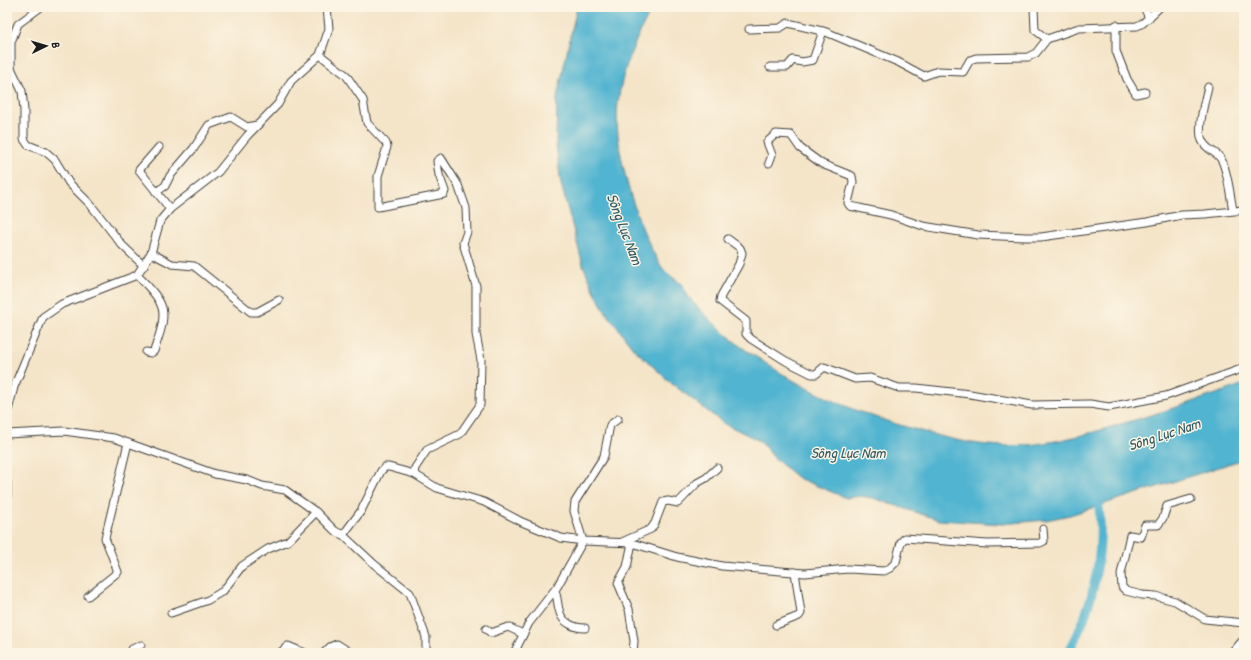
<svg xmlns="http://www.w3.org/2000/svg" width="1251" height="660" font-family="'Patrick Hand',sans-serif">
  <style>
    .water { fill: #51b4d0; stroke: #366876 }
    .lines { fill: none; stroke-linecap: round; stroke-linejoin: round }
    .river { stroke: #51b4d0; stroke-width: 9 }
    .minor-casing { stroke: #3c3a36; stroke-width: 9 }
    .minor { stroke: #fff; stroke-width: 7 }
    .labels { text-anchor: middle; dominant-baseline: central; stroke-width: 3; stroke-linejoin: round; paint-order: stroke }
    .water-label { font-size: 15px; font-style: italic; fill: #315964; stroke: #fcf5e5 }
  </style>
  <rect width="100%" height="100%" fill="#fcf5e5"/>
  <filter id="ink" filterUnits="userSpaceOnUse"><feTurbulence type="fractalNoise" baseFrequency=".025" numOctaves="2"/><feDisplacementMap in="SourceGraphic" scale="8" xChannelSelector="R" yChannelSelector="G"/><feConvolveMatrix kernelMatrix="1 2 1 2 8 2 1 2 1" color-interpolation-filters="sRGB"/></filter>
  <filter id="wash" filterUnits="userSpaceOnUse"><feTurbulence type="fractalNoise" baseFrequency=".012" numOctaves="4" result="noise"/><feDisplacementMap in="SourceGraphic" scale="16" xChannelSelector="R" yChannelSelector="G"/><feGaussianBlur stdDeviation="0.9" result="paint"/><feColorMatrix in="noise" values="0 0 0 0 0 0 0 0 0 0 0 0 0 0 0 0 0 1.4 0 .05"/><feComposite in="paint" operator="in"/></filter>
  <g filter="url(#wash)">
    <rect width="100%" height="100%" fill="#f4e4c8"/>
    <path class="water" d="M577,7H653C637,35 622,70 618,102C612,148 637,227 661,266C666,274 675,278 681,284C685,288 685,293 688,296C699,311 721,329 734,341C742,348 752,354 761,360C810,394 864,416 921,431C943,437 965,443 989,445C1039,450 1091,433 1138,419C1174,408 1209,397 1244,384V459L1070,515L1046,520L1001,524L939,520L873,498L860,496L846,498L798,478L775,459L760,441L723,423L671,383L633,348L604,310L593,288L583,265L561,184L556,145L557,97Z"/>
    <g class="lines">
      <path class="river" d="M1068,653C1093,610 1107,545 1097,496"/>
    </g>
  </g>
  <g filter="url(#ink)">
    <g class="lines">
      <defs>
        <g id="minor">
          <polyline points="41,7 18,24 11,42 11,68 22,91 24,110 24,139 28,145 46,152 55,160 69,183 90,204 122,245 144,266"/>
          <polyline points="1034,7 1035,30 1047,39"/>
          <polyline points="1144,7 1149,18"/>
          <polyline points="1116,25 1116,51 1127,79 1136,94 1145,92"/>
          <polyline points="749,29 780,28 788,23 826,32 898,62 924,76 938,71 963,72 970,60 976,58 1028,57 1036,53 1047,39 1079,28 1137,26 1143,23 1160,7"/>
          <polyline points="320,55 346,75 363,100 367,123 386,143 387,147 378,176 378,207 444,194 445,191 439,175 437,161 441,158 458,185 466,208 467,232 463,243 476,286 476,334 481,360 480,405 460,434 427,450 415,468 414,474"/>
          <polyline points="770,67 787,67 793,60 802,62 813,60 823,31"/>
          <path d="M1208,87C1205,99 1196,132 1203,142C1207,150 1217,152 1221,159C1228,171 1230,196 1233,210"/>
          <polyline points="159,147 139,170 170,209"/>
          <polyline points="769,163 772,155 767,142 776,134 791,135 800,148 822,164 852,176 853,182 848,203 850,206 891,215 923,226 978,235 1026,237 1041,237 1147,222 1182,215 1205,214 1244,210"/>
          <polyline points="156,192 165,186 170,176 194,148 209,125 231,117 247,127 257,125"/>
          <polyline points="728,239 740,248 742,253 739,264 721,296 720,301 746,321 746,334 751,339 786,361 812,374 816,374 824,367 855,379 870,378 899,388 916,388 970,394 1032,405 1090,404 1109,407 1166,396 1244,368"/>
          <polyline points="151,253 172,264 194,266 251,312 257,312 279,300"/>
          <path d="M137,275C145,283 157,294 161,305C167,318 158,338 154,351L151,353L146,352"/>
          <polyline points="7,414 14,387 43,317 62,304 137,275 151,253 160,221 170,209 218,172 247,136 278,104 291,81 320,55 329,29 327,7"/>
          <polyline points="7,434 64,431 114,438 215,474 247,480 262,486 285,490 316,512 335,531 343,535 361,511 381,471 385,467 389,467 414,474 437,488 484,502 522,522 561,538 583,541 632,543 677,557 722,566 805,573 848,569 884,571 890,568 896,562 901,542 905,538 987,544 1040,543 1044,541 1043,529"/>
          <polyline points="7,483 7,499"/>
          <polyline points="1191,499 1167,506 1163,518 1158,525 1145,525 1141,537 1130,535 1121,574 1122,587 1126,591 1142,595 1156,596 1175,601 1205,619 1244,623"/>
          <polyline points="343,535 374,564 410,593 426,637 426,653"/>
          <polyline points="622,542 651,529 655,523 663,502 668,501 678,503 697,483 706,478 717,468"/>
          <polyline points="632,543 627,567 618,583 629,609 634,641 633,653"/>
          <path d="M555,591C558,598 557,605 560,613C563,623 575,628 585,628"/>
          <polyline points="88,596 118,572 105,538 128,443"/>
          <polyline points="171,613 208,600 223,591 242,566 268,549 288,541 316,512"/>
          <polyline points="776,625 799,616 801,613 795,572"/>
          <polyline points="486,629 491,633 508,627 523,634"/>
          <polyline points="131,653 132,649 141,645"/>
          <polyline points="280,653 288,646 305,653"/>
          <polyline points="324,653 330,647 337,644 351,653"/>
          <polyline points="514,653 529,623 557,587 583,541 574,511 575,502 604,456 610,425 618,419"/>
          <polyline points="1232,653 1244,639"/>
        </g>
      </defs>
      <use href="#minor" class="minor-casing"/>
      <use href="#minor" class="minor"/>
    </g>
  </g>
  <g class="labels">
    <g class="water-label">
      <text transform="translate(625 229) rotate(69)">Sông Lục Nam</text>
      <text transform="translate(1164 434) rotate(-18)">Sông Lục Nam</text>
      <text x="848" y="452">Sông Lục Nam</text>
    </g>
  </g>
  <rect width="1251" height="660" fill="none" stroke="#fcf5e5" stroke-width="24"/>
  <g transform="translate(46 46) rotate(85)" stroke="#fcf5e5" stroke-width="3" paint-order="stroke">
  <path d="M0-3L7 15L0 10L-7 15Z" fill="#1c1c1c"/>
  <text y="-6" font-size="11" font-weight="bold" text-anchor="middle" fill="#1c1c1c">B</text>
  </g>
</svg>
